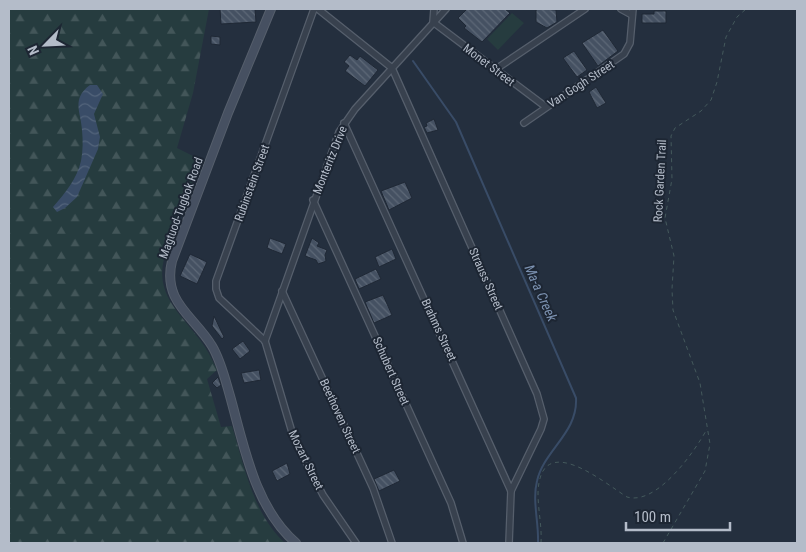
<svg xmlns="http://www.w3.org/2000/svg" width="806" height="552" font-family="'Roboto Condensed',sans-serif">
  <style>
    .forest { fill: url(#forest-firs) }
    .green { fill: #263c3f }
    .water { fill: url(#water-waves) }
    .lines { fill: none; stroke-linecap: round; stroke-linejoin: round }
    .stream { stroke: #394c67; stroke-width: 2 }
    .building { fill: url(#building-back-hatch); stroke: #1f2835 }
    .minor-casing { stroke: #565f6c; stroke-width: 8 }
    .secondary-casing { stroke: #565f6c; stroke-width: 10 }
    .path { stroke: #44595c; stroke-width: 1; stroke-dasharray: 4 4; stroke-linecap: butt }
    .minor { stroke: #38414e; stroke-width: 5.5 }
    .secondary { stroke: #465061; stroke-width: 8 }
    .labels { text-anchor: middle; dominant-baseline: central; stroke-width: 4; stroke-linejoin: round; paint-order: stroke }
    .street-label { font-size: 12px; fill: #b4bcc9; stroke: #1d2633 }
    .water-label { font-size: 14px; font-style: italic; fill: #7c92b1; stroke: #1d2633 }
  </style>
  <defs>
    <pattern id="forest-firs" width="22" height="20" patternUnits="userSpaceOnUse" patternTransform="scale(1.25)"><rect width="22" height="20" fill="#263c3f"/><path d="M5 1l3.5 6h-7zM16 11l3.5 6h-7z" fill="#435659"/></pattern>
    <pattern id="water-waves" width="16" height="10" patternUnits="userSpaceOnUse" patternTransform="scale(1.25)"><rect width="16" height="10" fill="#394c67"/><path d="M0 5q4-4 8 0t8 0" fill="none" stroke="#53647b"/></pattern>
    <pattern id="building-back-hatch" width="6" height="6" patternUnits="userSpaceOnUse" patternTransform="scale(1.25)"><rect width="6" height="6" fill="#455162"/><path d="M-1 5l2 2M0 0l6 6M5-1l2 2" fill="none" stroke="#5d6877"/></pattern>
  </defs>
  <rect width="100%" height="100%" fill="#242f3e"/>
  <path class="forest" d="M9,9H209L193,93L177,148L203,161L164,259C155,295 181,314 200,340C207,349 212,359 217,370L207,379L221,427L232,426C244,465 253,514 285,543H9Z"/>
  <polygon class="green" points="512,13 524,23 498,50 487,39"/>
  <path class="water" d="M90,85H97L103,94L94,114L100,137L98,149L77,197L65,208L57,212L53,207C65,193 77,179 81,161C83,151 83,140 82,130C81,112 71,99 90,85Z"/>
  <g class="lines">
    <path class="stream" d="M413,61L456,122L576,398C578,433 544,450 537,481C532,501 539,523 538,543"/>
  </g>
  <g class="building">
    <polygon points="220,9 255,9 256,22 221,24"/>
    <polygon points="467,9 505,9 510,13 482,42 464,28 466,26 458,18"/>
    <polygon points="539,9 556,10 557,22 547,28 536,22 536,10"/>
    <polygon points="654,11 666,11 666,23 642,23 642,14 654,14"/>
    <polygon points="603,30 618,51 598,66 582,43"/>
    <polygon points="211,36 220,37 220,45 211,44"/>
    <polygon points="574,51 587,70 577,77 563,58"/>
    <polygon points="350,55 357,60 360,56 378,70 365,86 345,71 349,66 344,62"/>
    <polygon points="596,87 606,103 597,108 589,92"/>
    <polygon points="434,119 438,130 427,133 424,127 427,126 426,123"/>
    <polygon points="405,182 412,198 389,210 381,191"/>
    <polygon points="270,238 286,244 282,254 267,248"/>
    <polygon points="312,238 319,243 317,246 327,250 325,255 326,261 324,262 318,264 316,260 305,256"/>
    <polygon points="392,249 396,259 379,267 375,257"/>
    <polygon points="190,254 207,262 197,284 180,276"/>
    <polygon points="376,269 381,279 359,289 355,279"/>
    <polygon points="383,295 392,315 374,323 365,302"/>
    <polygon points="214,316 224,337 222,339 212,326"/>
    <polygon points="243,341 250,351 240,359 232,349"/>
    <polygon points="259,370 261,380 244,383 241,373"/>
    <polygon points="218,377 221,385 217,388 212,383"/>
    <polygon points="287,463 290,474 277,481 272,471"/>
    <polygon points="394,470 400,481 379,491 374,479"/>
  </g>
  <g class="lines">
    <defs>
      <g id="minor">
        <polyline points="318,9 392,68 537,394 544,419 541,429 511,491"/>
        <polyline points="434,9 433,22 546,107"/>
        <polyline points="621,9 632,15"/>
        <polyline points="496,69 585,9"/>
        <polyline points="344,123 511,491 509,543"/>
        <polyline points="524,123 624,54 630,43 633,9"/>
        <polyline points="313,200 451,503 463,543"/>
        <polyline points="282,291 373,488 392,543"/>
        <polyline points="265,341 339,132 355,109 446,9"/>
        <polyline points="265,341 219,298 216,289 216,281 314,9"/>
        <polyline points="265,341 294,439 323,495 356,543"/>
      </g>
      <path id="secondary" d="M271,9L228,113L172,261C162,302 194,316 212,346C221,361 225,379 230,396C244,446 255,508 296,543"/>
    </defs>
    <use href="#minor" class="minor-casing"/>
    <use href="#secondary" class="secondary-casing"/>
    <g class="path">
      <path d="M541,543C542,526 538,510 538,493C540,429 603,482 627,497C657,506 695,451 707,429"/>
      <polyline points="663,543 705,471 710,444 700,383 673,310 672,289 674,256 665,218 672,179 671,136 675,128 701,111 711,100 717,82 726,37 737,17 746,9"/>
    </g>
    <use href="#minor" class="minor"/>
    <use href="#secondary" class="secondary"/>
  </g>
  <g class="labels">
    <g class="street-label">
      <text transform="translate(489 65) rotate(37)">Monet Street</text>
      <text transform="translate(581 84) rotate(-33)">Van Gogh Street</text>
      <text transform="translate(330 160) rotate(-68)">Monteritz Drive</text>
      <text transform="translate(660 181) rotate(-87)">Rock Garden Trail</text>
      <text transform="translate(252 183) rotate(-70)">Rubinstein Street</text>
      <text transform="translate(181 208) rotate(-70)">Magtuod-Tugbok Road</text>
      <text transform="translate(486 279) rotate(66)">Strauss Street</text>
      <text transform="translate(439 330) rotate(65)">Brahms Street</text>
      <text transform="translate(391 371) rotate(66)">Schubert Street</text>
      <text transform="translate(340 416) rotate(65)">Beethoven Street</text>
      <text transform="translate(306 460) rotate(64)">Mozart Street</text>
    </g>
    <g class="water-label">
      <text transform="translate(541 293) rotate(66)">Ma-a Creek</text>
    </g>
  </g>
  <rect width="806" height="552" fill="none" stroke="#b4bcc9" stroke-width="20"/>
  <g transform="translate(45 45) rotate(246)" stroke="#1d2633" stroke-width="4" paint-order="stroke">
  <path d="M0-4L9 19L0 12L-9 19Z" fill="#b4bcc9"/>
  <text y="-8" font-size="14" font-weight="bold" text-anchor="middle" fill="#b4bcc9">N</text>
  </g>
  <path d="M626 522v8h104v-8" fill="none" stroke="#b4bcc9" stroke-width="2.5"/>
  <text x="634" y="522" font-size="15" fill="#b4bcc9" stroke="#1d2633" stroke-width="4" paint-order="stroke">100 m</text>
</svg>
